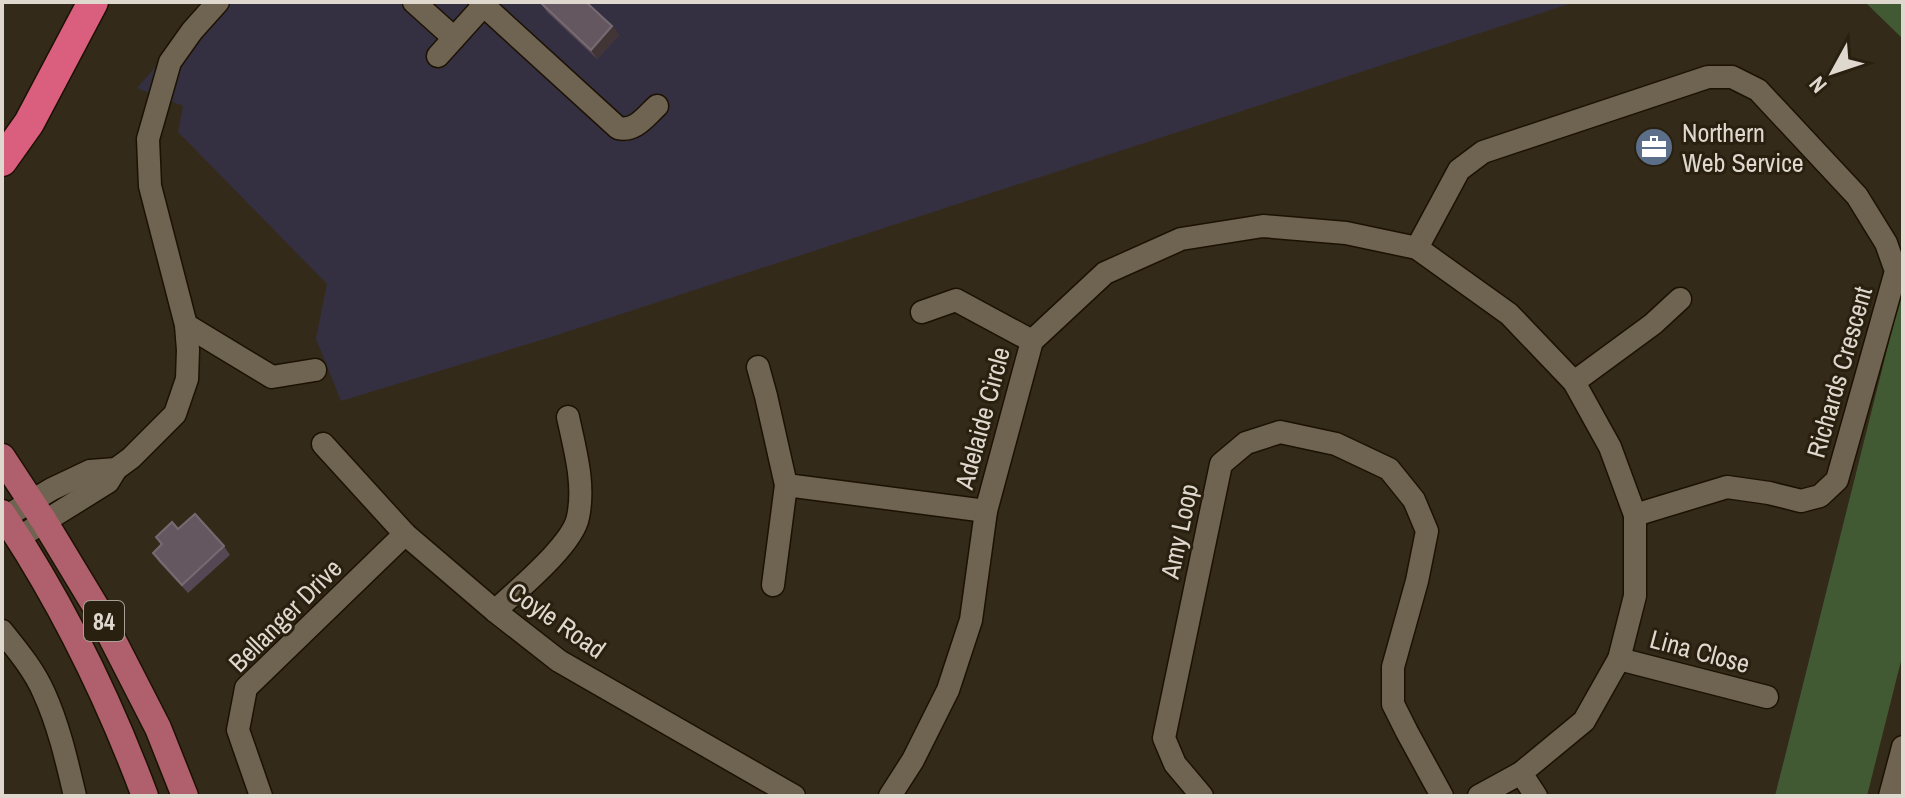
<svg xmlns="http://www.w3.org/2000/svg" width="1905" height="798" font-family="'Archivo Narrow',sans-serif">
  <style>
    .industrial { fill: #343041 }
    .green { fill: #425a34 }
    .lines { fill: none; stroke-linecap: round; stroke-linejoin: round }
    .minor-casing { stroke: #1c1204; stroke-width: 25 }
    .major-casing { stroke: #1c1204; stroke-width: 29 }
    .highway-casing { stroke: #1c1204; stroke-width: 33 }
    .minor { stroke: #6f6351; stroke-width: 22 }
    .major { stroke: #af606c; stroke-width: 26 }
    .highway { stroke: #da5e7e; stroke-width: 30 }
    .wall { fill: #554753 }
    .shaded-wall { fill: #423536 }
    .building { fill: #645760; stroke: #776b72; stroke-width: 2 }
    .labels { text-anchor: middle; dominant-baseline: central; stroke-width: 6; stroke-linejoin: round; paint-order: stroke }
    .shield { fill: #2a2010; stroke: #a9a195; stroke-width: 2 }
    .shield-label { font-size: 24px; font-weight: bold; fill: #dfd8ce }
    .poi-label { font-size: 26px; fill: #dfd8ce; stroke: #2a2010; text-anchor: start }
    .street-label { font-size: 26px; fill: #dfd8ce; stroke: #2a2010 }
  </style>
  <rect width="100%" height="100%" fill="#342a19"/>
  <polygon class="industrial" points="212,2 1575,2 551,337 341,401 316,339 327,284 178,132 183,106 137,88"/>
  <g class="green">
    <polygon points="1865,2 1903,2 1903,39"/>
    <polygon points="1903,286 1903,653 1867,796 1775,796"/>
  </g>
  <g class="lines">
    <defs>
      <g id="minor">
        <polyline points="414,2 454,38"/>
        <path d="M480,2L618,128C635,132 645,117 657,106"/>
        <polyline points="438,56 484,5"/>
        <polyline points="1417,248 1459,170 1483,152 1708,77 1732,77 1758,90 1857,196 1886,243 1896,271 1837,480 1820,496 1801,501 1769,493 1727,487 1635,515"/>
        <polyline points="922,312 956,300 1032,341"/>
        <polyline points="186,325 272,377 315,370"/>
        <polyline points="758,367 766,396 786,485 773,585"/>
        <polyline points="1574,382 1653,324 1680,299"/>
        <polyline points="323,444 405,534 495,611 559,661 794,796"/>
        <polyline points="786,485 986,511"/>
        <polyline points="5,517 52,489 90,471 116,469"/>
        <polyline points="18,538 108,482 116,469 131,458 175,414 187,379 188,350 186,325 150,186 148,139 170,62 192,31 218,2"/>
        <path d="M495,611C516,591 573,545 578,517C585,484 575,450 568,417"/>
        <path d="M2,631C18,651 34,670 44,693C59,726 67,762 75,796"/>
        <polyline points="1619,659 1767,697"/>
        <polyline points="1521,773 1536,796"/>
        <polyline points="261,796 238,730 246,688 405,534"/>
        <polyline points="890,796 913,760 948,690 971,620 986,511 1032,341 1105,273 1181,239 1263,226 1346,233 1417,248 1509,314 1574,382 1610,447 1635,515 1635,596 1619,659 1584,721 1521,773 1479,796"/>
        <polyline points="1202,796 1175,764 1164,738 1221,464 1246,443 1280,432 1336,444 1389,469 1414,500 1427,531 1417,581 1393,667 1393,704 1407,732 1442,796"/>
        <polyline points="1890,796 1903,747"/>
      </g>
      <g id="major">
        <polyline points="2,457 44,521 96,607 158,728 185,796"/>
        <path d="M2,513C61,601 108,697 145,796"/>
      </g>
      <polyline id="highway" points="2,161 29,123 93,2"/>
    </defs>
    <use href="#minor" class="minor-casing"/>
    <use href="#major" class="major-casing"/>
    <use href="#highway" class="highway-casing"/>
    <use href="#minor" class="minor"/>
    <use href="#major" class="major"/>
    <use href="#highway" class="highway"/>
  </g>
  <g class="wall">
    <polygon points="541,3 612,26 619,35 597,59 547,12"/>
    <polygon points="178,529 224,546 230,555 188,593 159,562 153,553 161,545 156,537"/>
  </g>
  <polygon class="shaded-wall" points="612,26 619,35 597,59 591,50"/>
  <g class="building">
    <polygon points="542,2 586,2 612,26 591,50 541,3"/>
    <polygon points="195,514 224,546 182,585 153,553 162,544 156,537 172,522 178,529"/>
  </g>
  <defs>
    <symbol id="office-disc" viewBox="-11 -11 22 22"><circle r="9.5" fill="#5c6f8a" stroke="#2a2010"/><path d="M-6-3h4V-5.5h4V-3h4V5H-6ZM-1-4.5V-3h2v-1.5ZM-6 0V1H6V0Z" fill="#fff"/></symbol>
  </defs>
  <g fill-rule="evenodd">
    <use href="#office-disc" x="1632" y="125" width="44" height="44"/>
  </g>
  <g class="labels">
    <rect class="shield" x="84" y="601" width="40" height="40" rx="6"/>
    <g class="shield-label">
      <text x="104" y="621">84</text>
    </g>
    <g class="poi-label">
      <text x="1682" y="132">Northern<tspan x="1682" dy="30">Web Service</tspan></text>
    </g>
    <g class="street-label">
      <text transform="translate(1839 372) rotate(-74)">Richards Crescent</text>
      <text transform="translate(982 418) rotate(-75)">Adelaide Circle</text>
      <text transform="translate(1179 531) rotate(-78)">Amy Loop</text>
      <text transform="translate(285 615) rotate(-45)">Bellanger Drive</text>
      <text transform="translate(557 620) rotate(35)">Coyle Road</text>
      <text transform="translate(1700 651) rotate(15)">Lina Close</text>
    </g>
  </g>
  <rect width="1905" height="798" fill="none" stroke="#dfd8ce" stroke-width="8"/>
  <g transform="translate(1833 72) rotate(230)" stroke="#2a2010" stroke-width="6" paint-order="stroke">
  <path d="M0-6L14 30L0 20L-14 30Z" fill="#dfd8ce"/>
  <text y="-12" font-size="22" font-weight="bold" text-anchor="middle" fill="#dfd8ce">N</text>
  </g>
</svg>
